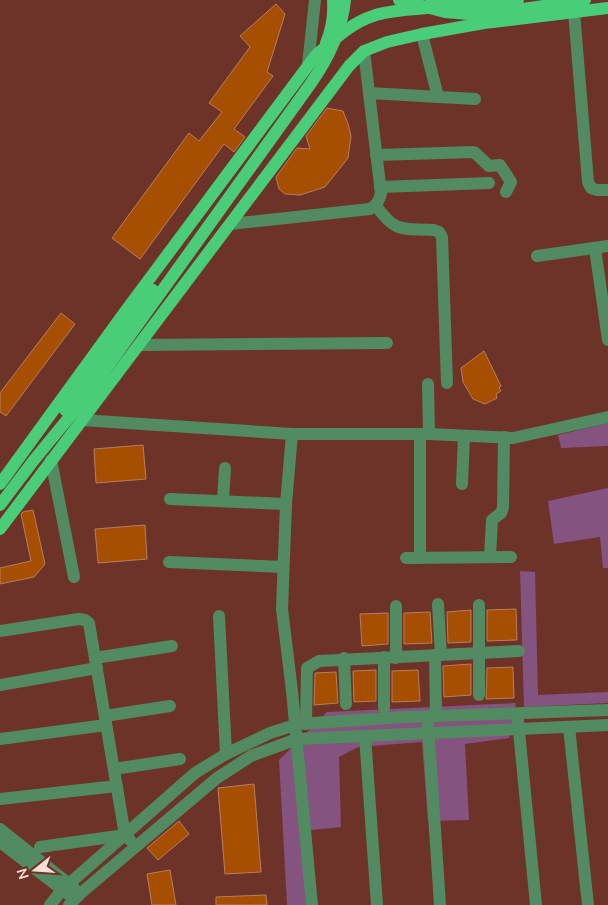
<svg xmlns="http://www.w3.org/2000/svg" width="608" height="905" font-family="Mulish,sans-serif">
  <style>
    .green { fill: #85537f }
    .building { fill: #a64f02; stroke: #b87f5d }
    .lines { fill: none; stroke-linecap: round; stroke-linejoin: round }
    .minor { stroke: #528b61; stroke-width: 12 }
    .major { stroke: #4acd78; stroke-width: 12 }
    .major-bridge { stroke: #4acd78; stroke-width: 12 }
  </style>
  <rect width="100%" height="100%" fill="#6d3329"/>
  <g class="green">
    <polygon points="608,423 608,446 561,448 558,435"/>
    <polygon points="608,488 608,568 603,568 600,537 554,544 548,501"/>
    <polygon points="520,571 535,572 538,695 608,692 608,703 524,707"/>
    <polygon points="516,703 509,738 465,744 469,820 428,821 422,742 358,747 339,757 341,827 303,831 308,905 287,905 279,760 327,712"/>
  </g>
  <g class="building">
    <polygon points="276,4 285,14 267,72 273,76 234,129 245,137 234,152 224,144 140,259 112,238 189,133 199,141 222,112 209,103 250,47 240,36"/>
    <polygon points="327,108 343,111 348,124 351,136 348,158 325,187 300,195 285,194 279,189 276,177 297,148 310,149 306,136"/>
    <polygon points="61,313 75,324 6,416 0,412 0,393"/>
    <polygon points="484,351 501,386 499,388 501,391 496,394 497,398 485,404 473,399 463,382 461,368"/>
    <polygon points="143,445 146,479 96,483 94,449"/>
    <polygon points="33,510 45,564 34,577 0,584 0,568 31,561 21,514 23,512"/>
    <polygon points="145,525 147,559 98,563 95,529"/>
    <polygon points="516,609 517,640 487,641 487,610"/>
    <polygon points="471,610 471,642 448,643 447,612"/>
    <polygon points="430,612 432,643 404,644 404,613"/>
    <polygon points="388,613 388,644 362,646 360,614"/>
    <polygon points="471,664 471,695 444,697 443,666"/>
    <polygon points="513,667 514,698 486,699 487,668"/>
    <polygon points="376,670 376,701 354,702 353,671"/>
    <polygon points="418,670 420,701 392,702 392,671"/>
    <polygon points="336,672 338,703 314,705 315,673"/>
    <polygon points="254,784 261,872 225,874 218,788"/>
    <polygon points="179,821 189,834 158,860 147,848"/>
    <polygon points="170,870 176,905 152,905 147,874"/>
    <polygon points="266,895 267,905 216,905 216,897"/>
  </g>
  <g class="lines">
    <g class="minor">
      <polyline points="574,12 588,182 591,188 597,190 608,190"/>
      <polyline points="422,34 438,97"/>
      <polyline points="308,65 315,0"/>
      <polyline points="369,93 475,99"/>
      <polyline points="376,155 474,152 489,166 500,165 511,182 506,192"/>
      <polyline points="380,187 489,183"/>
      <path d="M376,206C397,234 401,228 434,230L439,232L442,237L447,383"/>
      <path d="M230,224L370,209C377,205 379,201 381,193L364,51"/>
      <polyline points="595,248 608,340"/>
      <polyline points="537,256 608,246"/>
      <polyline points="139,345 387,343"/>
      <polyline points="428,384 429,434"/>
      <polyline points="82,420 292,434 429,434 513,438 608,417"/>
      <polyline points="292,434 286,504 282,609 292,691 312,905"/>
      <polyline points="51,460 74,577"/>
      <polyline points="462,484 464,436"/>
      <polyline points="170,499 286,504"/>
      <polyline points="223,501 225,468"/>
      <polyline points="490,557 492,520 501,513 503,508 504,437"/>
      <polyline points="406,558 511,557"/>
      <polyline points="420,558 420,434"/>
      <polyline points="169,562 283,567"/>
      <polyline points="438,604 441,655"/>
      <polyline points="479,605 479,695"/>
      <polyline points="219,616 226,754"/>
      <polyline points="0,631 79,619 85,620 89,623 125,835 130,840"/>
      <polyline points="435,655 436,716"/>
      <polyline points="384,657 384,707"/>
      <polyline points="95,658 172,646"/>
      <polyline points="344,658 346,704"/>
      <polyline points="396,658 396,606"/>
      <polyline points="0,685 97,668"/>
      <polyline points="105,716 170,706"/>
      <polyline points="518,721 536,905"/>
      <polyline points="306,724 307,668 319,661 519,651"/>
      <polyline points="428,725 440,905"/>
      <polyline points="569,727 588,905"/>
      <polyline points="365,736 377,905"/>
      <polyline points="0,739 106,725"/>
      <polyline points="114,769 180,759"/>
      <polyline points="0,799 117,786"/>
      <polyline points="0,829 74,888"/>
      <polyline points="0,842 68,894"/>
      <polyline points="40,847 125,835"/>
      <polyline points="50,905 62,890 195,773 226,754 270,733 298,724 405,717 608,710"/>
      <polyline points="69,905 81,893 217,778 251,756 297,739 608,725"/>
    </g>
    <g class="major">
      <polyline points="65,410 153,290"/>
      <path d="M0,484L127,309L316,55C334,40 351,23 373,16C390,10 410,10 427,8"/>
      <polyline points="0,529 349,66 364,51 387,42 422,34 484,23 608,8"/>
    </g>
    <g class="major-bridge">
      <polyline points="399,0 445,12 481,15 585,0"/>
      <polyline points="431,0 474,6 518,0"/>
      <path d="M326,43C332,29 334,15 333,0"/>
      <path d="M0,505L34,460L85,398L309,86C327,61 342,31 345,0"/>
    </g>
  </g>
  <g transform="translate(35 870) rotate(253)" stroke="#6d3329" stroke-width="4" paint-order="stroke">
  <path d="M0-4L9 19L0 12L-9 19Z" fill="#fbddd7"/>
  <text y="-8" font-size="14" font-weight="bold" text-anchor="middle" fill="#fbddd7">N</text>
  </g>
</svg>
